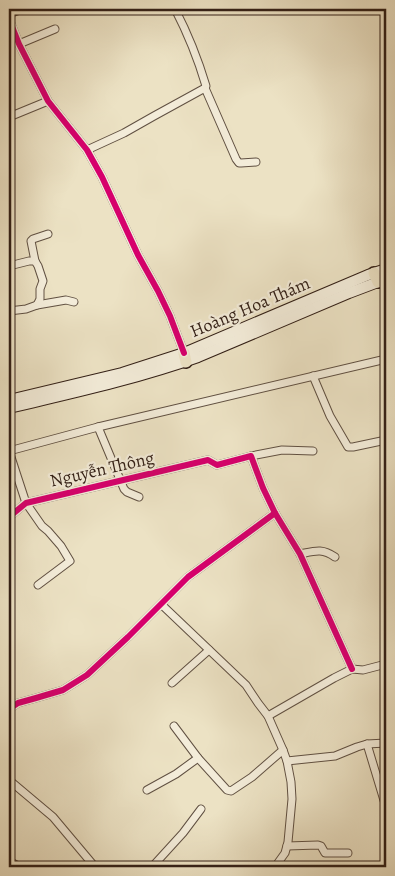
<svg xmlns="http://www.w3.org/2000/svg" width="395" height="876" font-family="Alegreya,serif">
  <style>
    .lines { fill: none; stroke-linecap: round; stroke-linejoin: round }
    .street-casing { stroke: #605042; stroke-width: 9 }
    .secondary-casing { stroke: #321f16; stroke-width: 12 }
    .primary-casing { stroke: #321f16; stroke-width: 14 }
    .street { stroke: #f3ecd9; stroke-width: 7 }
    .secondary { stroke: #f3ecd9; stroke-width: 10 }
    .primary { stroke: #ece2c4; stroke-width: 11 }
    .cycleway-casing { stroke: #f3ecd9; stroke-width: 9 }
    .cycleway { stroke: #d6006c; stroke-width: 6 }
    .labels { text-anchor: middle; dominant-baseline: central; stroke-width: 4.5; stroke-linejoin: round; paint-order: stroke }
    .street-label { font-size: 18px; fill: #321f16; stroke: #f3ecd9 }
  </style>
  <rect width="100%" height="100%" fill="#ece2c4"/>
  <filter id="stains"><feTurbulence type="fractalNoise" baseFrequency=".004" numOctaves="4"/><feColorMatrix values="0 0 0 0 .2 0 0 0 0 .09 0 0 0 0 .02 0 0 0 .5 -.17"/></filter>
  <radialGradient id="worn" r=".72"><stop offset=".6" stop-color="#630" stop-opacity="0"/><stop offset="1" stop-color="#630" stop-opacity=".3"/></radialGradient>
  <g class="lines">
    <defs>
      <g id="street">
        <polyline points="9,14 22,9"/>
        <polyline points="9,19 19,44 48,101 87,150 102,177 138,255 158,291 170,316 184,353"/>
        <polyline points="19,44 55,29"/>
        <polyline points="205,88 236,159 239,163 241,163 256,162"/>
        <polyline points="9,117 48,101"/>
        <path d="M87,150L124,133L154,116L205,88L206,86C198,59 188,34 175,9"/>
        <polyline points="35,261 31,241 33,239 48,234"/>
        <polyline points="9,266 29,261 35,261 38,266 43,281 40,289 40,299 37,305 26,309 9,311"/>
        <polyline points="37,305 66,300 74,302"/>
        <polyline points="313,376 330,416 348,447 353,447 386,440"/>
        <polyline points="98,427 124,489 127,492 139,497"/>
        <polyline points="9,451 98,427 386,359"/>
        <polyline points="9,451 26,503 42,526 48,531 61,546 70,561 38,585"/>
        <polyline points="251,456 282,450 313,451"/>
        <polyline points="9,517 26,503 208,460 217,465 251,456 263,488 275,513 300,554 352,669"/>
        <path d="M300,554C315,551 322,548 335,557"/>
        <polyline points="162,605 246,685 258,703 268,716 283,750 287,761 291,782 292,799 288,842 285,853 275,867"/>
        <polyline points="172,683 209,650"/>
        <polyline points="9,709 18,703 36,698 63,690 87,675 128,637 188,577 275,513"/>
        <polyline points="268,716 334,678 352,669 363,670 386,664"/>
        <polyline points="174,726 198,758 227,790 231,791 252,777 283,750"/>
        <polyline points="367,744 386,807"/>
        <polyline points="287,761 335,756 357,747 367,744 386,743"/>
        <polyline points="9,780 53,817 95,867"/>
        <polyline points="147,790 176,774 198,758"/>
        <polyline points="287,846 318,845 321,846 325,853 348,853"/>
        <polyline points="9,861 20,867"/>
        <polyline points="152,867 183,833 201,809"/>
      </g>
      <g id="secondary">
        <polyline points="9,400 122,373 184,353 368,275 386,269"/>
        <path d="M9,408C72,393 136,379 198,357L349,293L386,279"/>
      </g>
      <g id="primary">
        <polyline points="374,273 378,282"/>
        <polyline points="184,353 186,362"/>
      </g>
    </defs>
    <use href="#street" class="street-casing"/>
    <use href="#secondary" class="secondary-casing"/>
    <use href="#primary" class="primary-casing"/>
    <use href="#street" class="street"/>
    <use href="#secondary" class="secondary"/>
    <use href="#primary" class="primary"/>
    <defs>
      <g id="cycleway">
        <polyline points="9,19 19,44 48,101 87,150 102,177 138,255 158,291 170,316 184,353"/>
        <polyline points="9,517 26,503 208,460 217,465 251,456 263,488 275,513 300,554 352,669"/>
        <polyline points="9,709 18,703 36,698 63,690 87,675 128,637 188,577 275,513"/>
      </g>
    </defs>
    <use href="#cycleway" class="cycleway-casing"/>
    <use href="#cycleway" class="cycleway"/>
  </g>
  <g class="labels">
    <g class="street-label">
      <text transform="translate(250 307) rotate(-23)">Hoàng Hoa Thám</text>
      <text transform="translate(102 469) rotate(-13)">Nguyễn Thông</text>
    </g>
  </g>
  <rect width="395" height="876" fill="none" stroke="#ece2c4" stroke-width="30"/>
  <rect x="10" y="10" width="375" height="856" fill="none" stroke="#321f16" stroke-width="2.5"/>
  <rect x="15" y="15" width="365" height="846" fill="none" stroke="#321f16"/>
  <rect width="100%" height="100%" filter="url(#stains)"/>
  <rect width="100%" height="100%" fill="url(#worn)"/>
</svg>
